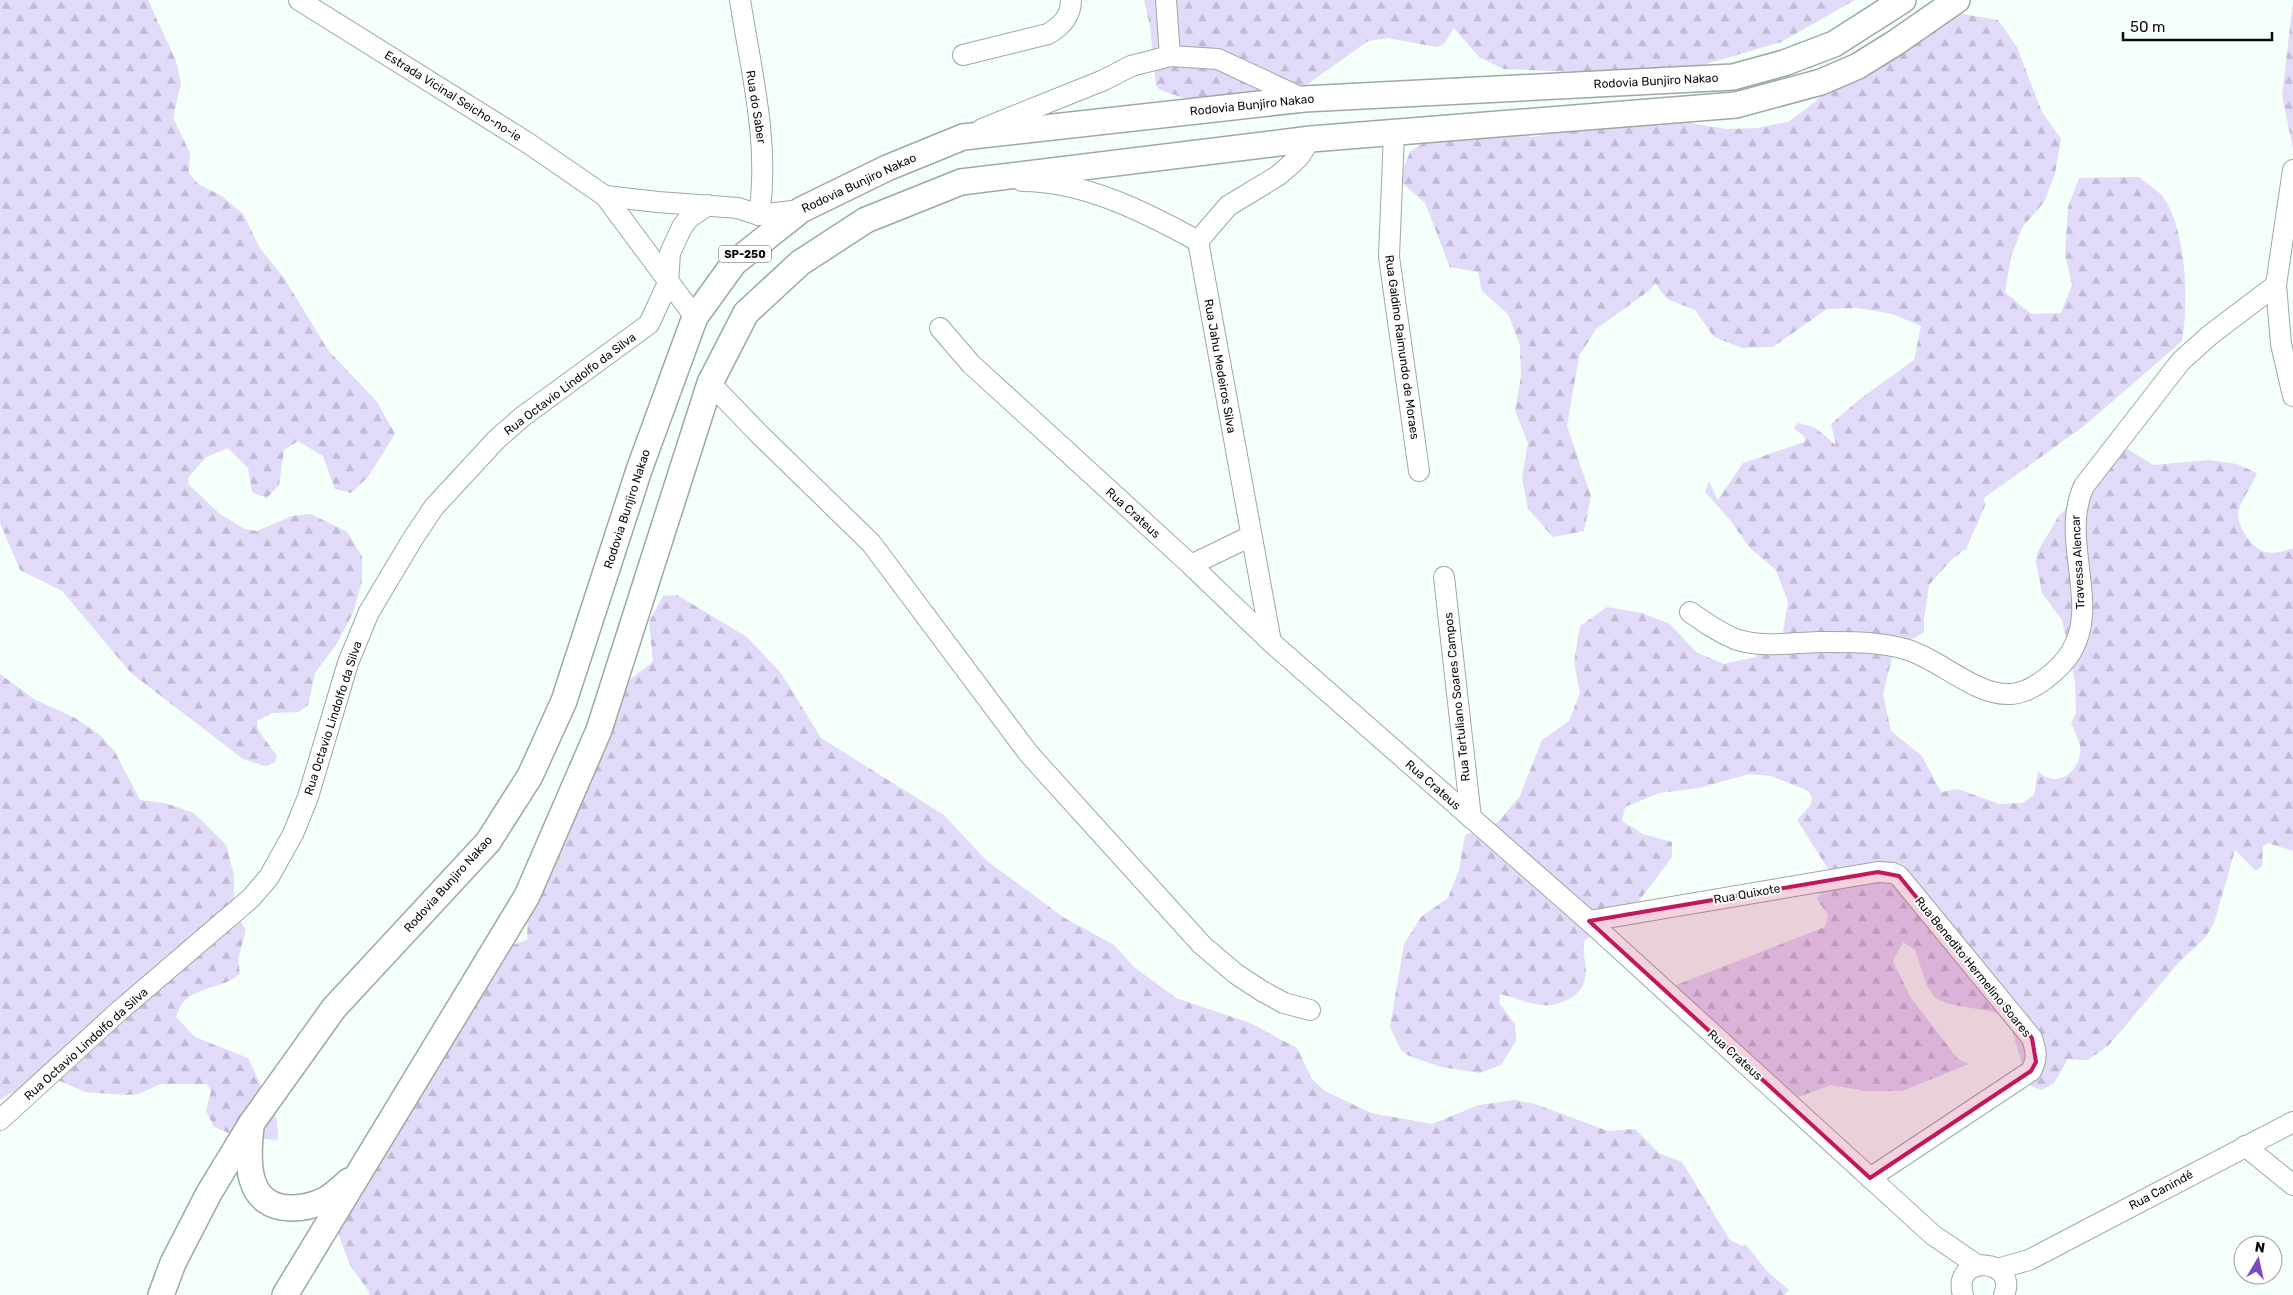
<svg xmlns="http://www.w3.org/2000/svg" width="2293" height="1295" font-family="Rubik,sans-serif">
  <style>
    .forest { fill: url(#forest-firs) }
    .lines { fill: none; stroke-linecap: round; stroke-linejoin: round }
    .minor-casing { stroke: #9aaaa2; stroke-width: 22 }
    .major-casing { stroke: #9aaaa2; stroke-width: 28 }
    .minor { stroke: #fff; stroke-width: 20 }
    .major { stroke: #fff; stroke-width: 25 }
    .marked { fill: #c2185b; fill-opacity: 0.2; stroke: #c2185b; stroke-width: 4; stroke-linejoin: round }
    .labels { text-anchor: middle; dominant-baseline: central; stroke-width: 4; stroke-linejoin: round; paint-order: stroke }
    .shield { fill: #fff; stroke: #525654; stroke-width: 1 }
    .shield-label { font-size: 11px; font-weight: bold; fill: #080d0b }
    .street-label { font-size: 12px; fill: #080d0b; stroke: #fff }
  </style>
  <defs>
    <pattern id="forest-firs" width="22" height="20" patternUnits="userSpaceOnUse" patternTransform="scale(1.25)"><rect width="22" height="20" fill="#e2daf9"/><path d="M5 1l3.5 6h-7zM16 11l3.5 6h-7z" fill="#c0bad4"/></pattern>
  </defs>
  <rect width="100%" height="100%" fill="#f4fff9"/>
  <g class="forest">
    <polygon points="0,0 148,0 176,61 181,83 173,118 190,153 189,173 198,184 222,196 243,214 260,248 284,278 328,350 377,402 395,434 368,477 351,493 335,489 323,456 298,441 284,450 279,485 267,498 252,492 248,468 228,448 206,457 188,478 189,485 220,514 245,529 257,531 292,516 311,514 347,532 362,556 362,581 353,613 336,645 315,673 308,705 299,712 272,713 257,721 258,730 277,756 275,763 265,766 243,759 131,673 62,591 20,570 0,523"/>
    <polygon points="1144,0 1855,0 1781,42 1682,71 1645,75 1504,69 1479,57 1454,28 1444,44 1436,47 1388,38 1368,41 1274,108 1226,112 1160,90 1156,86 1150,26"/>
    <polygon points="2293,0 2293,148 2282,96"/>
    <path d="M1963,14L1998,20L2017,47L2042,112L2061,139L2055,174L2044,202L2022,228L2011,257L2005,292L2031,314L2061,313L2072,285L2065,254L2068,207L2079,178L2139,177C2147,184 2160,191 2165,200C2186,231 2189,304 2182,341L2084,426L1984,498L1985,506L1966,549L1952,559L1929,585L1924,620V632L1894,650L1883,694L1891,731L1922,756L1941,792L1958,789L1999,804L2022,803L2034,795L2038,771C2057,791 2083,770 2080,746C2079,739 2074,730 2071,723L2076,713L2075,683L2062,620L2042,593L2036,562L2037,553L2058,517L2123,446L2153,465L2209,460L2237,464L2257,473C2253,483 2240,503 2238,512C2237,527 2252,549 2266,552C2276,554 2284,551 2293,548V851L2268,843L2263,846L2262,866L2256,871L2235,850L2214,923L2205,938L2179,962L2109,1045L2088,1060L2068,1059L2054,1083L2042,1090L2031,1086L2026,1078L2009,1020L1994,1012L1949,1004L1935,998L1927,986L1915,950L1903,942L1893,961L1911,998L1958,1059L1969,1064L1902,1091H1866L1831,1085L1798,1097L1777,1093L1671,987L1825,927L1828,915L1817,899L1828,881V869L1797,820L1810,806L1812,797L1809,791L1771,776L1749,774L1699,788L1659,793L1625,807L1622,821L1643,834L1672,842V857L1632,910L1585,940C1581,954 1588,966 1585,979C1582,996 1559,1007 1542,1005C1528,1004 1514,997 1500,994L1499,1003L1515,1024L1516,1041L1501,1065L1480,1073L1441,1067L1407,1055L1401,1050L1390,1027L1404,944L1421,917L1448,898L1459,870L1465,835L1498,822L1520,796L1542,740L1569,721L1580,693L1574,662L1580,626L1607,607L1642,613L1670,624L1696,652L1724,664L1755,657L1782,638L1788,602L1776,570L1750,548L1730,520L1705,492L1709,482L1718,500L1743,463L1804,442L1805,437L1794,428L1798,423L1814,427L1836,445L1831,424L1860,399L1914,360L1921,326L1892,314L1858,308L1827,309L1773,347L1742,348L1714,337L1695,310L1667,299L1655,283L1650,290L1596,329L1579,356L1567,426L1591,496L1584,531L1553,537L1528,509L1522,478L1528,443L1515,411L1521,376L1520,345L1508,314L1482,291L1478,272L1450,267L1425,203L1399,180L1410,152L1437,133L1498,131L1533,137L1564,131L1621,111L1726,129L1757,128L1788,122L1815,102L1838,76L1932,20Z"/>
    <polygon points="677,595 747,637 781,673 821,738 944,815 987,861 1063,917 1114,945 1134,967 1176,998 1250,1023 1297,1048 1312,1079 1325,1091 1371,1113 1432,1124 1479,1105 1514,1100 1535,1104 1608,1131 1635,1129 1659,1153 1682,1162 1730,1240 1742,1246 1745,1244 1768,1272 1789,1290 1784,1295 369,1295 369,1292 350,1265 338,1233 324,1213 509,946 527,940 528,910 624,684 653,662 649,622 663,596"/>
    <path d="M0,674L34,699L75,718L100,735L115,752L140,800L165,803L194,813L226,845L234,875V911L246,930L238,959L240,974C216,993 185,984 176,1017L195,1037L248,1058L277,1120L278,1140L236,1136L214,1127L206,1111L211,1091L207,1084H160L139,1094L126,1095L85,1092L53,1078L9,1094L0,1100Z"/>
  </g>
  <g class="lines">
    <defs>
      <g id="minor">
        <polyline points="299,0 528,143 605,196 695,317"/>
        <path d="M740,0C751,71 770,143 759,215"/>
        <polyline points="1166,0 1170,56"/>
        <path d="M963,55L1048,34C1062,26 1071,16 1071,0"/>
        <polyline points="982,129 1104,80 1131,66 1170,56 1218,59 1304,99"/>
        <polyline points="1394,133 1389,257 1419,471"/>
        <polyline points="2293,170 2276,285 2281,344 2293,396"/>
        <path d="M1022,181C1084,181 1145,212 1198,241"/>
        <polyline points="605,196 658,202 738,208 759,215 801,210"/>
        <polyline points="1198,241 1271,642"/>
        <polyline points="1198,241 1228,206 1279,175 1299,157 1311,139"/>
        <polyline points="940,328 971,364 1191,565 1271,642 1589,921 1933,1235 1977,1265"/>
        <polyline points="710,383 758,433 871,543 1029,754 1202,945 1236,974 1262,991 1284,1003 1310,1010"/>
        <polyline points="1191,565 1251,536"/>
        <polyline points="1444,577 1471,818"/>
        <path d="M1690,612C1704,622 1718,632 1735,639C1762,648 1790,643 1818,642C1847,642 1880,641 1908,650C1941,660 1975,696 2011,694C2032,693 2060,670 2071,652C2101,604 2059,539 2084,486L2181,361L2210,335L2276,285"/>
        <path d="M1589,921L1878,872L1893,873L1899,876L2032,1038C2036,1051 2038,1058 2031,1071L1870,1178"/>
        <polyline points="0,1120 118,1012 251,898 269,877 293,834 308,797 348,663 369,612 412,540 434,507 496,440 522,417 649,324 668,283 670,253 682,227 689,218 708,205"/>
        <polyline points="2245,1146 2293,1185"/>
        <polyline points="1997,1269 2029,1260 2293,1122"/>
        <path d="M1963,1295C1951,1253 2019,1258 2004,1295"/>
      </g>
      <g id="major">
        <path d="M251,1127C247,1161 245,1208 292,1208C303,1208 315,1205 325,1200C334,1195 342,1187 349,1181"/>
        <polyline points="161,1295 173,1263 209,1193 251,1124 334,1008 488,842 530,776 564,701 639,470 695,317 734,263 801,210 887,168 963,137 1304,99 1733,77 1784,63 1834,44 1903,0"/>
        <polyline points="285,1295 527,896 599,730 710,383 746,313 800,263 866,220 961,182 1311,139 1736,105 1821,82 1858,66 1895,43 1957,0"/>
      </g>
    </defs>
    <use href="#minor" class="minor-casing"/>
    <use href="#major" class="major-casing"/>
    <use href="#minor" class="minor"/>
    <use href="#major" class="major"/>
  </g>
  <path class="marked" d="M1878,872L1899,876L2032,1038L2036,1062L2031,1071L1870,1178L1589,921Z"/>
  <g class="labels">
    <rect class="shield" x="719" y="245.5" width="52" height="17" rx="4"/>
    <g class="shield-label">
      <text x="745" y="254">SP-250</text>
    </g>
    <g class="street-label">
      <text transform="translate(1656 81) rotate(-3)">Rodovia Bunjiro Nakao</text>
      <text transform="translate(453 96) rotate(32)">Estrada Vicinal Seicho-no-ie</text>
      <text transform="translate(1252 105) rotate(-6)">Rodovia Bunjiro Nakao</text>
      <text transform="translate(756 107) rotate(81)">Rua do Saber</text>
      <text transform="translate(859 183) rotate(-25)">Rodovia Bunjiro Nakao</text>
      <text transform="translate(1402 347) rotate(82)">Rua Galdino Raimundo de Moraes</text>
      <text transform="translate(1220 366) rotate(80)">Rua Jahu Medeiros Silva</text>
      <text transform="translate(570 384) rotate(-37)">Rua Octavio Lindolfo da Silva</text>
      <text transform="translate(627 509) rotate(-72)">Rodovia Bunjiro Nakao</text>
      <text transform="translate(1133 513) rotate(42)">Rua Crateus</text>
      <text transform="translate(2078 562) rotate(-93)">Travessa Alencar</text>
      <text transform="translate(1457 697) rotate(-96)">Rua Tertuliano Soares Campos</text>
      <text transform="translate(333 718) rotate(-72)">Rua Octavio Lindolfo da Silva</text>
      <text transform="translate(1433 785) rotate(41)">Rua Crateus</text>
      <text transform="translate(448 884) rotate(-48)">Rodovia Bunjiro Nakao</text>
      <text transform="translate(1747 894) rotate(-10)">Rua Quixote</text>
      <text transform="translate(1973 967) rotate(51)">Rua Benedito Hermelino Soares</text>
      <text transform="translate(86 1044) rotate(-42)">Rua Octavio Lindolfo da Silva</text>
      <text transform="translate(1735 1055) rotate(42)">Rua Crateus</text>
      <text transform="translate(2161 1190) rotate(-28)">Rua Canindé</text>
    </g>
  </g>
  <g transform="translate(2258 1260) rotate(9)"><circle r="24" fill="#ffffff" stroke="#9c9e9d"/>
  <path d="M0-4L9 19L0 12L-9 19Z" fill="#7849c1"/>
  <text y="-8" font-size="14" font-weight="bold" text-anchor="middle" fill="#080d0b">N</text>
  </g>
  <path d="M2123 32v8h149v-8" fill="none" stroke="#080d0b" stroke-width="2.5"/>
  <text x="2130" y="32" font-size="15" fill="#080d0b" stroke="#ffffff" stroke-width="4" paint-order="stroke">50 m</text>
</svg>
